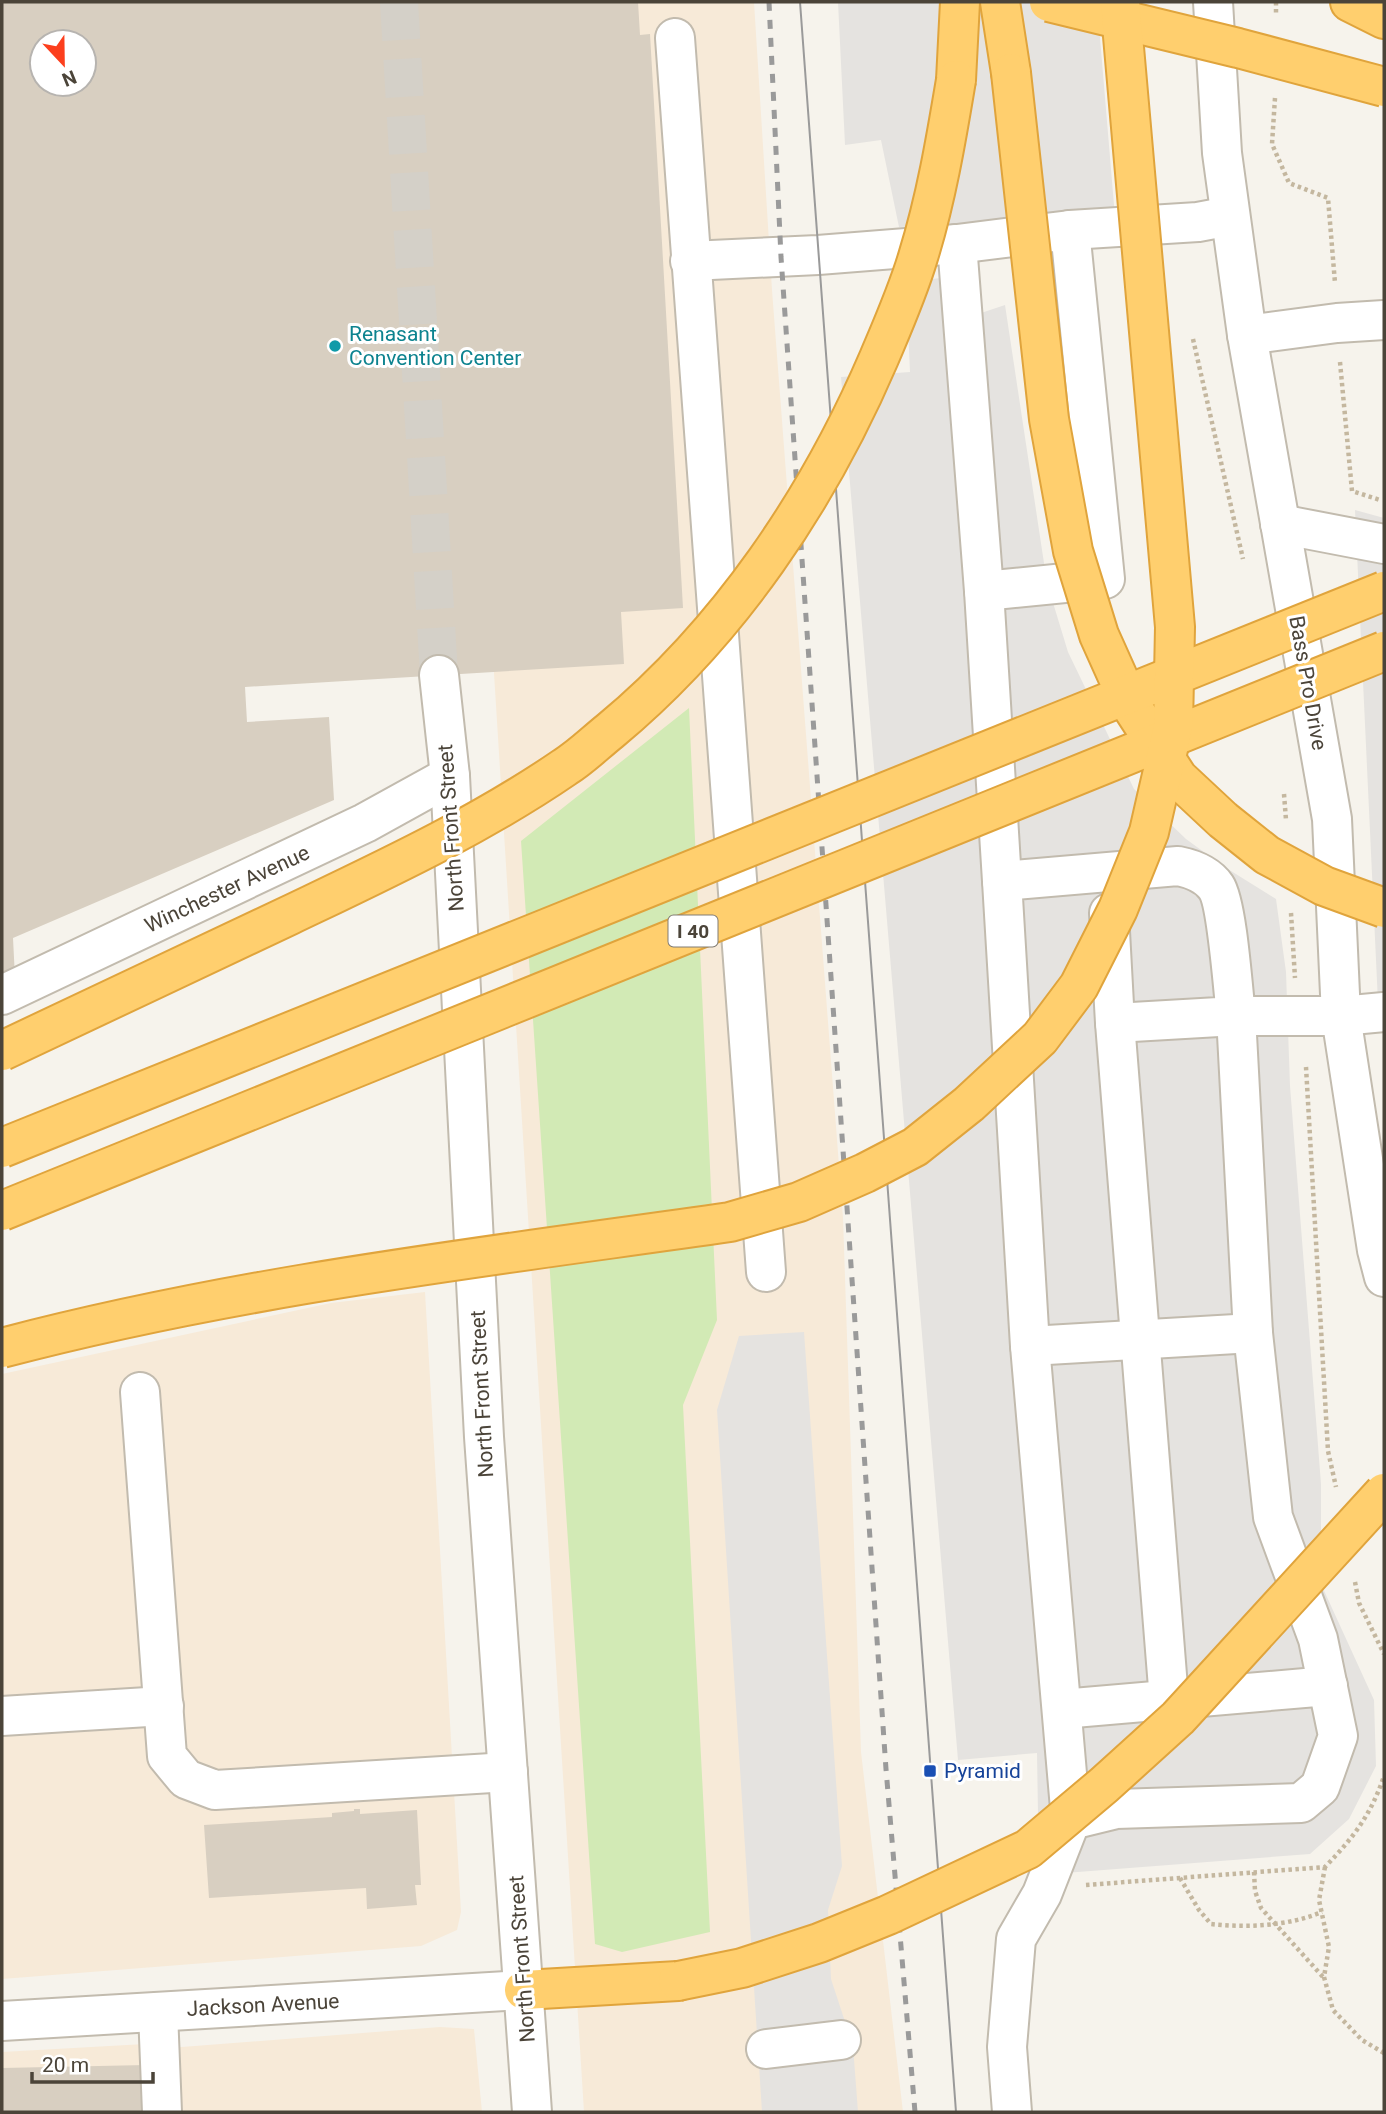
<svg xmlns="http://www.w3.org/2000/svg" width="1386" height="2114" font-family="Roboto,sans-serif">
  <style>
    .commercial { fill: #f7ead8 }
    .green { fill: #d2eab5 }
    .parking { fill: #e5e3e0 }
    .building { fill: #d8cfc1; fill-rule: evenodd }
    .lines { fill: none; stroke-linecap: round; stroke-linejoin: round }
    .minor-tunnel { stroke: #d4d0c8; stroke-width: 38; stroke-dasharray: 38 19; stroke-linecap: butt }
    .minor-casing { stroke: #c2bbae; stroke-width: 42 }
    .highway-casing { stroke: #e0a43c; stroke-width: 42 }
    .path { stroke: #c4b79f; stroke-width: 4.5; stroke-dasharray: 3.5 3.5; stroke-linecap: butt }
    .minor { stroke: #fff; stroke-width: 38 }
    .highway { stroke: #ffcf6e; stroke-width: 38 }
    .tram { stroke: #9a9a9a; stroke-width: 2 }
    .rail { stroke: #9a9a9a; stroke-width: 5; stroke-dasharray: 9 9; stroke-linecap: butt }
    .highway-bridge-casing { stroke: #e0a43c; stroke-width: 42; stroke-linecap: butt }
    .highway-bridge { stroke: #ffcf6e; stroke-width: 38 }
    .culture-dot { fill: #0f9aa8; stroke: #fff; stroke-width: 2.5 }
    .transit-dot { fill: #1a4fb4; stroke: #fff; stroke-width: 2.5 }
    .labels { text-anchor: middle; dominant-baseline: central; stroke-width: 6; stroke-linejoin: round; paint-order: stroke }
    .shield { fill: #fff; stroke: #817c74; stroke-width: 2 }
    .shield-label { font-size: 19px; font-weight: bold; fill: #4b4439 }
    .culture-label { font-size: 21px; fill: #0d838f; stroke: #fff; text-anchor: start }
    .street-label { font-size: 21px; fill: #4b4439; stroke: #fff }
    .transit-label { font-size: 21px; fill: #164399; stroke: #fff; text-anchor: start }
  </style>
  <rect width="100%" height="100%" fill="#f6f3ec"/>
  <g class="commercial">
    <polygon points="452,2 754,2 772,290 843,1218 861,1752 903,2112 584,2112"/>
    <polygon points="425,1292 461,1912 457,1930 421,1946 2,1979 2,1374 331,1303"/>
    <polygon points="440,2027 474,2029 482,2112 174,2112 169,2048"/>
    <polygon points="145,2044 148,2112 2,2112 2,2052"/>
  </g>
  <polygon class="green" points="689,708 717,1320 683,1405 710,1932 622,1952 595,1944 521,841"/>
  <g class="parking">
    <polygon points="838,2 1097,2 1115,217 899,227 881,140 845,145"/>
    <polygon points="976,274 981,313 1005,305 1047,583 1068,652 1134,789 1186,839 1223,866 1276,899 1286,972 1290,1086 1321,1484 1321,1584 1374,1700 1376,1766 1349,1819 1310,1854 1039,1875 1037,1753 958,1760 841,377 910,372 906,282"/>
    <polygon points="1355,510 1384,518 1384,1024 1379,1024"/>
    <polygon points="804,1332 842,1866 828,1910 831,1979 853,2046 858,2112 762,2112 717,1410 739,1336"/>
  </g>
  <g class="building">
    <path d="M2,2H638L640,35L650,34L683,608L621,612L624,664L245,687L247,722L329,717L334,800L13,938L15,978L2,984ZM42,42H84V84H42Z"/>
    <polygon points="354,1809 360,1809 360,1814 417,1810 421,1885 415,1885 417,1905 367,1909 366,1888 209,1898 204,1825 332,1817 332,1813 354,1811"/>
    <polygon points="147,2065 147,2112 2,2112 2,2068"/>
  </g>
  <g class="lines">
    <polyline class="minor-tunnel" points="399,2 439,675"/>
    <defs>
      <g id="minor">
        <polyline points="1213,2 1222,153 1247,335 1332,819 1341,1016 1377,1250 1384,1277"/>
        <polyline points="675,38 766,1272"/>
        <polyline points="957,244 984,591 1002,881"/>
        <polyline points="690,261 818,255 957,244 1070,230 1198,222 1230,216"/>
        <polyline points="1247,335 1337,323 1384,320"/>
        <polyline points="1280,524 1384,544"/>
        <polyline points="984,591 1105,579 1070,230"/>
        <polyline points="439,675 450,776 484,1437 532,2112"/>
        <polyline points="1109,913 1115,1023 1169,1700"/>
        <polyline points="2,995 365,823 450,776"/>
        <polyline points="1030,1346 1253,1333"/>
        <polyline points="140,1392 167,1756 186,1779 215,1790 508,1772"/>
        <polyline points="1062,1709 1328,1686"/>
        <polyline points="2,1716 164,1706"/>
        <path d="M1071,1820L1030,1346L1002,881L1178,866C1193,869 1207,874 1216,887C1227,903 1233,990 1236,1016L1115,1023"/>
        <polyline points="158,2012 162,2112"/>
        <polyline points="2,2021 524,1990"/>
        <polyline points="766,2049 841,2040"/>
        <polyline points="1012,2112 1007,2047 1016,1939 1042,1894 1071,1820 1116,1809 1301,1803 1320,1787 1338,1736 1318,1639 1273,1517 1253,1333 1236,1016 1341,1016 1384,1012"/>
      </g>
      <g id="highway">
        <polyline points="1000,2 1011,73"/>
        <polyline points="1350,2 1384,19"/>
        <polyline points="956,80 960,2"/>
        <polyline points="524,1990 678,1981"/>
      </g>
    </defs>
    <use href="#minor" class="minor-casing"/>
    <use href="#highway" class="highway-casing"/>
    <g class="path">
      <polyline points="1276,2 1276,16"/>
      <polyline points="1275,98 1272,144 1289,183 1328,198 1335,283"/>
      <polyline points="1193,339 1243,559"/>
      <polyline points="1340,362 1352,491 1380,500"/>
      <polyline points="1284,794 1286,820"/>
      <polyline points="1291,913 1295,978"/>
      <polyline points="1306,1067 1328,1451 1336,1487"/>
      <polyline points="1355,1582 1359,1603 1384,1654"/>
      <polyline points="1325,1867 1319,1900 1329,1947 1324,1977 1333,2010 1362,2040 1384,2053"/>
      <polyline points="1254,1872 1255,1891 1261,1908 1323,1977"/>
      <path d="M1180,1878L1199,1910L1211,1924C1248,1928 1288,1926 1322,1912"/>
      <path d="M1086,1885L1325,1867C1353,1838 1371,1815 1384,1776"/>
    </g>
    <use href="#minor" class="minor"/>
    <use href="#highway" class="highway"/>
    <polyline class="tram" points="800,2 956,2112"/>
    <polyline class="rail" points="769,2 781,257 886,1769 915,2112"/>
    <defs>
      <g id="highway-bridge">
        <polyline points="1049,2 1238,48 1384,87"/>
        <polyline points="1011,73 1049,419 1073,551 1099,635 1130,704 1178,778 1223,820 1267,855 1324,886 1384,908"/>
        <path d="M2,1051C98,1006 194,960 290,915C384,870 479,826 565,767C581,757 595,743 610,731C729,632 818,500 879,358C893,325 908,291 918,257C936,199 946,140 956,80"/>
        <polyline points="2,1148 1384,591"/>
        <polyline points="2,1211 1384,651"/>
        <path d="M2,1348C241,1285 485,1257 730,1222L799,1202L865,1173L915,1147L969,1104L1040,1038L1079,986L1118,909L1149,832L1173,727L1175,627L1120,2"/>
        <polyline points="678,1981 742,1968 819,1943 888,1915 1028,1849 1104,1785 1178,1718 1384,1493"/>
      </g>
    </defs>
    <use href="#highway-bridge" class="highway-bridge-casing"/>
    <use href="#highway-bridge" class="highway-bridge"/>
  </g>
  <circle class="culture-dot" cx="335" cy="346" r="7"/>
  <rect class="transit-dot" x="923" y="1764" width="14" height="14" rx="3.5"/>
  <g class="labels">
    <rect class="shield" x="668.5" y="915.5" width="49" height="31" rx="5"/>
    <g class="shield-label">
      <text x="693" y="931">I 40</text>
    </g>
    <g class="culture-label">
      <text x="349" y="334">Renasant<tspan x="349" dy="24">Convention Center</tspan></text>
    </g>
    <g class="street-label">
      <text transform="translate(1308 683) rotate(80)">Bass Pro Drive</text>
      <text transform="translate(451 828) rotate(-94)">North Front Street</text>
      <text transform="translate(227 889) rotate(-25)">Winchester Avenue</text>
      <text transform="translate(482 1394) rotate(-93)">North Front Street</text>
      <text transform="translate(522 1959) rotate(-94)">North Front Street</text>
      <text transform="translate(263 2005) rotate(-3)">Jackson Avenue</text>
    </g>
    <g class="transit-label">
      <text x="944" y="1771">Pyramid</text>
    </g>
  </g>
  <rect width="1386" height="2114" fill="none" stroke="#4b4439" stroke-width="7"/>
  <g transform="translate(63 63) rotate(158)"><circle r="33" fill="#ffffff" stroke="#b7b4b0" stroke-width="2"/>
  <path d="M0-5L12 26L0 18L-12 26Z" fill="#fc3f1d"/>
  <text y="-10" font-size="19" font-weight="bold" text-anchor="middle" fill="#4b4439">N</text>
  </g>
  <path d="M32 2072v10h121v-10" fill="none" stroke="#4b4439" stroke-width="3.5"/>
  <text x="42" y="2072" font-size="21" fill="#4b4439" stroke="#ffffff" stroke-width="5" paint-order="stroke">20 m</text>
</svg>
